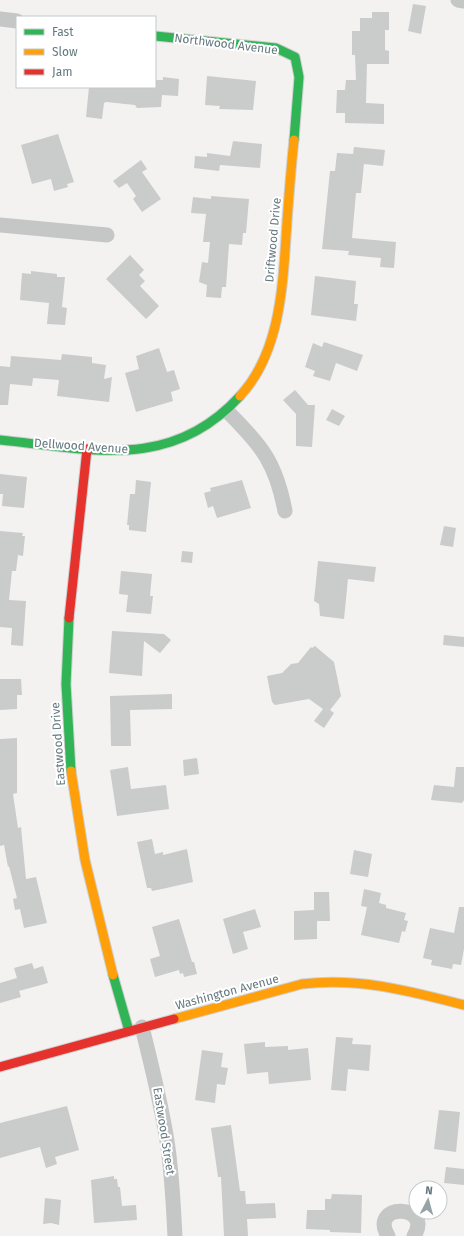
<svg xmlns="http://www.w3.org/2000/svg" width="464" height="1236" font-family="'Fira Sans',sans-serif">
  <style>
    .building { fill: #cacbcb }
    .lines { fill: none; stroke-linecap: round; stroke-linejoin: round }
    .fast-casing { stroke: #cecfcf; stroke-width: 11 }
    .slow-casing { stroke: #cecfcf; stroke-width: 11 }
    .jam-casing { stroke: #cecfcf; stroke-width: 11 }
    .street { stroke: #c5c7c6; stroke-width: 15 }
    .fast { stroke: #30b455; stroke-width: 9 }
    .slow { stroke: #ff9f0a; stroke-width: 9 }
    .jam { stroke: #e5322d; stroke-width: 9 }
    .labels { text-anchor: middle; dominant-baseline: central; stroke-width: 4; stroke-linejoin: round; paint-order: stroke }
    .street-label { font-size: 12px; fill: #64797f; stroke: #fff }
  </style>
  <rect width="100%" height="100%" fill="#f3f2f1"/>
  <g class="building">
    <polygon points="413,4 426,6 421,34 408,31"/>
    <polygon points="372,12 389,12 389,30 385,30 385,50 389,51 389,64 367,64 366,103 384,104 384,124 345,123 345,113 336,113 337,90 345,90 346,80 356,80 355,55 352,55 352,31 360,31 360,18 372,18"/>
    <polygon points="207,76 256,81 253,110 219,109 220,106 205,105"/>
    <polygon points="163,77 179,79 178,96 162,95 161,107 137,108 135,105 106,102 104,103 102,119 86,117 89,87 155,87 155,80 163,80"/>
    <polygon points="58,134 74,182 67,184 68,187 54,191 51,179 32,184 21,145"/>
    <polygon points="233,141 262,144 260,168 220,165 219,171 194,168 195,156 207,157 207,153 230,156"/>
    <polygon points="354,147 385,150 383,166 364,164 361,193 356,193 352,238 396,242 394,268 380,267 381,258 348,255 349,251 322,249 330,171 335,171 337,153 353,154"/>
    <polygon points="141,160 147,169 142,172 161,199 142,212 133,199 136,196 127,183 119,188 113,181"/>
    <polygon points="211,196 249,199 246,233 243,233 242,245 229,244 226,287 222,287 221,298 206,297 207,285 199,282 202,262 208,263 210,242 203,242 206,214 191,213 193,197 211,199"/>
    <polygon points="130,255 144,270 139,275 145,281 140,286 159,306 146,319 106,279"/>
    <polygon points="31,271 57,274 57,277 65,277 62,307 67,308 65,325 47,324 49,303 20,300 22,273 31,274"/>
    <polygon points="315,276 356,281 354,304 358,304 356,321 311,315"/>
    <polygon points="324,342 363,355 357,371 336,363 330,381 313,376 315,371 305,367 313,343 322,347"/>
    <polygon points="159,348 167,372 174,370 180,389 171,392 173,401 136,412 125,373 139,369 136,356"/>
    <polygon points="62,354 92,357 92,363 106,365 104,379 112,377 109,402 57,396 59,380 33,378 32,386 10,384 8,405 0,405 0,366 10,367 11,356 61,360"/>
    <polygon points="295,390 308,405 315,405 312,447 296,446 296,414 283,400"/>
    <polygon points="332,409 345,416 339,426 326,420"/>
    <polygon points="0,474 27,477 24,508 2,506 3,494 0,494"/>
    <polygon points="136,480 151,482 146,532 129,530 129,525 127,525 130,494 135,494"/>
    <polygon points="242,480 251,508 217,518 213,506 208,508 204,493 211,491 210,488"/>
    <polygon points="444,526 456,528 453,547 440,545"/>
    <polygon points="0,531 23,533 22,536 25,536 23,556 18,555 16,571 12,571 9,600 26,601 23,646 11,645 12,628 0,627"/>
    <polygon points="182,551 193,552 192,563 181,562"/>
    <polygon points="318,561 376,567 374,582 348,579 344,619 320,616 319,604 314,601"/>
    <polygon points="121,571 152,574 150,596 153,596 151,614 126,612 128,595 119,594"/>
    <polygon points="112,631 164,634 171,640 160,653 144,641 142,676 109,673"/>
    <polygon points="444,635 464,637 464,647 443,645"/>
    <polygon points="315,646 334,662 341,696 330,710 334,713 324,728 314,721 323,709 309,699 275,705 272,702 267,676 282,673 291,664 298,663 311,647 312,648"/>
    <polygon points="0,679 21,679 22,695 17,695 17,709 0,710"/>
    <polygon points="172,694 172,709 130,710 131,746 111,746 110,696"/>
    <polygon points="17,738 17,793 13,794 18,828 21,827 26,879 36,877 47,923 24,928 20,909 15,910 13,899 17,898 9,866 8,867 4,845 0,846 0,739"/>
    <polygon points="197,758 199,774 184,776 183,760"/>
    <polygon points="128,767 131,789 166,785 169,809 117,816 110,770"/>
    <polygon points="456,767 464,767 464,800 462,803 431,800 434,785 454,787"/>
    <polygon points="152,839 155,854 163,852 163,855 187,849 193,882 162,889 152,891 151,888 147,888 137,842"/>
    <polygon points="354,850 372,854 368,877 350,874"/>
    <polygon points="364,889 381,893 379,903 386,905 386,908 406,913 404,920 408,921 405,932 402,931 399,943 361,935 367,907 361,906"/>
    <polygon points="314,892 329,892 330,921 317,921 317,939 294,940 294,911 314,910"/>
    <polygon points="459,907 464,907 464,949 461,965 453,964 452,969 431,965 432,960 423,958 430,928 454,933"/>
    <polygon points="255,909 261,927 243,932 248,949 233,954 223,919"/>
    <polygon points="179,919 192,962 194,962 197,974 184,977 183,973 180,974 179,970 155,977 150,959 160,956 152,927"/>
    <polygon points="32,963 34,969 43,966 48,983 19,991 21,997 0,1003 0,983 17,978 14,968"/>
    <polygon points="336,1037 353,1038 352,1044 371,1045 369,1071 348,1069 346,1091 331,1090"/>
    <polygon points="265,1042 265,1047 288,1046 288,1050 308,1048 311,1080 269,1084 268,1072 247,1074 244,1044"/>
    <polygon points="202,1050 223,1053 221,1067 228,1068 225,1085 217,1084 215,1103 195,1100"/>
    <polygon points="67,1106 79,1150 55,1157 57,1164 46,1168 40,1147 0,1158 0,1123"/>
    <polygon points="439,1110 460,1112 456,1152 434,1149"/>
    <polygon points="231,1125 240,1191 245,1191 246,1204 275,1203 276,1218 247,1219 248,1236 224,1236 221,1177 218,1177 211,1128"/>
    <polygon points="446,1167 464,1169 464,1185 444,1183"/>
    <polygon points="114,1176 114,1179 117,1179 118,1187 120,1187 122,1206 136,1205 137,1220 94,1223 91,1180"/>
    <polygon points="332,1194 362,1195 361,1233 330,1232 330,1230 306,1229 307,1210 325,1210 325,1199 331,1199"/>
    <polygon points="45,1198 61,1200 59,1225 51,1223 43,1224"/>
  </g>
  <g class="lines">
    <defs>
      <g id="fast">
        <polyline points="155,36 276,48 295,57 299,77 294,140"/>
        <path d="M0,440C90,449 171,472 240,396"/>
        <polyline points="69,618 66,684 71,771"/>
        <polyline points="113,975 129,1031"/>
      </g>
      <g id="slow">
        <path d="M240,396C282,351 283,280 287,222C289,195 291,167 294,140"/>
        <polyline points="71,771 85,860 113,975"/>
        <path d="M174,1019L302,984C358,977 410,991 464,1005"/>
      </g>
      <g id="jam">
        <polyline points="69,618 87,449"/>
        <polyline points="0,1067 174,1019"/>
      </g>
    </defs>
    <use href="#fast" class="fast-casing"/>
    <use href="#slow" class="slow-casing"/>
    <use href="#jam" class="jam-casing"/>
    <g class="street">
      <polyline points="458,0 464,1"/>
      <polyline points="0,19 17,21"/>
      <polyline points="0,225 107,235"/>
      <path d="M228,412C262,446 276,463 285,511"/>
      <path d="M142,1027C151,1063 160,1099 166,1135C172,1168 173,1202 175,1236"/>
      <path d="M388,1236C368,1202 434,1204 414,1236"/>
    </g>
    <use href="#fast" class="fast"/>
    <use href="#slow" class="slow"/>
    <use href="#jam" class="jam"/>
  </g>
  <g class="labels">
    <g class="street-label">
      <text transform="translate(226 44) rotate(7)">Northwood Avenue</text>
      <text transform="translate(273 240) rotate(-85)">Driftwood Drive</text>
      <text transform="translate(81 446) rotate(4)">Dellwood Avenue</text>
      <text transform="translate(58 744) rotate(-94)">Eastwood Drive</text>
      <text transform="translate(227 992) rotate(-15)">Washington Avenue</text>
      <text transform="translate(164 1131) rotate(81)">Eastwood Street</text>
    </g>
  </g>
  <rect x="16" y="16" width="140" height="72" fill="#ffffff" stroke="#c1c9cc"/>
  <rect x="24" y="29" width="20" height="6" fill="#30b455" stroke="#c1c9cc"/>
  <text x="52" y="36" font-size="12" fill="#64797f">Fast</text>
  <rect x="24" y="49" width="20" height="6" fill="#ff9f0a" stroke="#c1c9cc"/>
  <text x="52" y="56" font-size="12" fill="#64797f">Slow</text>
  <rect x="24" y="69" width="20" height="6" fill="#e5322d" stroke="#c1c9cc"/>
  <text x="52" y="76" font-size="12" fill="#64797f">Jam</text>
  <g transform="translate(428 1200) rotate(6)"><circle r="19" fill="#ffffff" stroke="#c1c9cc"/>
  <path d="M0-3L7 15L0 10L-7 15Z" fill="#96a3a7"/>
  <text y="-6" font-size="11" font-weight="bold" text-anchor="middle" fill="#64797f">N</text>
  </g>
</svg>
